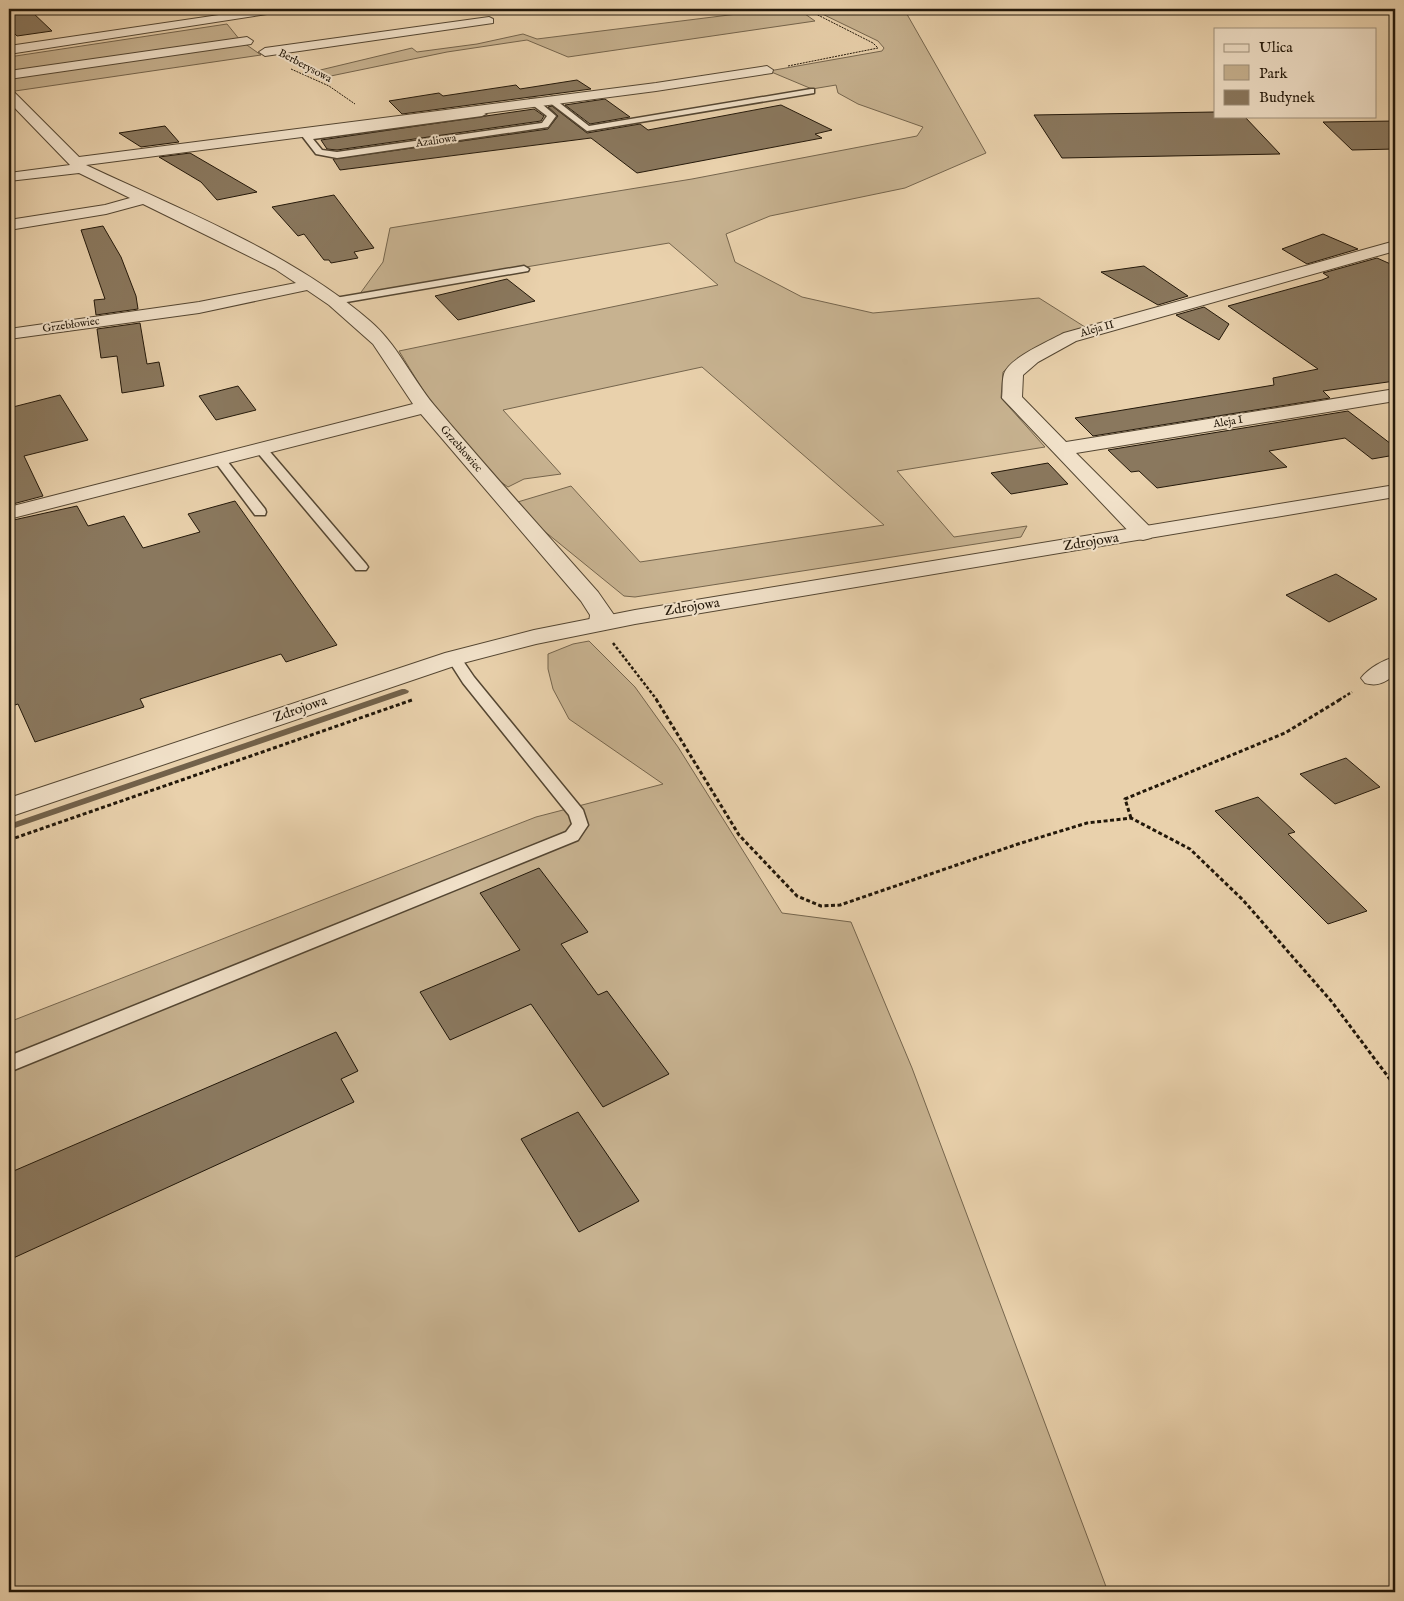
<svg xmlns="http://www.w3.org/2000/svg" width="1404" height="1601" font-family="'IM FELL English',serif">
  <style>
    .green { fill: #c7b290; stroke: #75654d }
    .lines { fill: none; stroke-linecap: round; stroke-linejoin: round }
    .stream { fill: #72614a; fill-rule: evenodd }
    .building { fill: #8a785e; stroke: #23180a }
    .service-casing { stroke: #544632; stroke-width: 3 }
    .minor-casing { stroke: #544632; stroke-width: 2 }
    .tertiary-casing { stroke: #544632; stroke-width: 2 }
    .path-far2 { stroke: #23180a; stroke-width: 1; stroke-dasharray: 2 1; stroke-linecap: butt }
    .path-far1 { stroke: #23180a; stroke-width: 2.5; stroke-dasharray: 3 2; stroke-linecap: butt }
    .path { stroke: #23180a; stroke-width: 3; stroke-dasharray: 4 2.5; stroke-linecap: butt }
    .service { fill: #f1e1c9; fill-rule: evenodd }
    .minor { fill: #f1e1c9; fill-rule: evenodd }
    .tertiary { fill: #f1e1c9; fill-rule: evenodd }
    .labels { text-anchor: middle; dominant-baseline: central; stroke-width: 4; stroke-linejoin: round; paint-order: stroke }
    .far-street-label { font-size: 11px; fill: #23180a; stroke: #f1e1c9 }
    .street-label { font-size: 14px; fill: #23180a; stroke: #f1e1c9 }
  </style>
  <rect width="100%" height="100%" fill="#e9d1ac"/>
  <filter id="stains"><feTurbulence type="fractalNoise" baseFrequency=".004" numOctaves="4"/><feColorMatrix values="0 0 0 0 .2 0 0 0 0 .09 0 0 0 0 .02 0 0 0 .5 -.17"/></filter>
  <radialGradient id="worn" r=".72"><stop offset=".6" stop-color="#630" stop-opacity="0"/><stop offset="1" stop-color="#630" stop-opacity=".3"/></radialGradient>
  <g class="green">
    <polygon points="777,9 798,9 815,21 568,57 527,40 447,52 321,78 312,72 412,48 417,52 477,44 523,34 537,39"/>
    <path d="M812,9H904L986,153L905,188L770,216L726,234L735,262L802,297L873,313L1039,298L1085,327C1053,335 1028,351 1003,372L1001,398L1045,447L897,471L954,537L1027,526L1021,537L635,597L624,596L511,504L571,486L640,562L884,525L702,367L503,410L561,474L524,479L508,487C463,457 427,397 399,351L718,285L669,243L359,295L383,262L390,228L692,179L917,136L923,127L858,104L838,93L836,85L812,89L769,71L882,51L884,48L878,41Z"/>
    <polygon points="227,24 240,40 9,73 9,57"/>
    <polygon points="244,43 261,55 15,91 9,85 9,76"/>
    <polygon points="589,641 635,687 678,747 782,913 851,922 912,1068 1108,1592 9,1592 9,1022 536,817 663,784 569,719 553,689 548,669 548,654 573,644"/>
  </g>
  <g class="lines">
    <polygon class="stream" points="402,689 405,689 409,691 408,693 9,830 9,824"/>
  </g>
  <g class="building">
    <polygon points="31,11 52,31 17,36 9,28 9,14"/>
    <polygon points="577,80 591,89 402,114 389,101 439,93 443,96 516,85 520,89"/>
    <polygon points="605,99 630,117 590,124 565,105"/>
    <polygon points="781,105 832,130 815,134 822,138 637,173 591,138 340,170 333,159 548,129 558,116 548,107 552,106 587,133 640,124 648,130"/>
    <polygon points="534,109 544,116 541,121 337,150 327,149 321,140"/>
    <polygon points="1215,112 1215,116 1244,116 1280,154 1062,158 1034,115"/>
    <polygon points="1395,121 1395,149 1352,150 1323,122"/>
    <polygon points="165,126 179,142 141,147 119,133"/>
    <polygon points="190,153 257,192 217,200 201,182 159,157"/>
    <polygon points="334,195 374,248 354,252 358,258 331,263 329,260 324,260 304,234 298,236 272,207"/>
    <polygon points="103,226 121,257 136,296 138,309 96,315 94,300 105,299 81,230"/>
    <polygon points="1323,234 1358,249 1307,264 1282,249"/>
    <polygon points="1377,258 1395,266 1395,381 1323,391 1330,398 1093,436 1075,418 1274,385 1273,378 1318,369 1228,306 1322,280 1329,277 1323,273"/>
    <polygon points="1144,266 1188,296 1158,305 1101,272"/>
    <polygon points="507,279 535,301 458,320 435,296"/>
    <polygon points="1204,307 1229,324 1219,340 1176,315"/>
    <polygon points="140,323 147,364 159,362 164,386 122,393 117,356 101,358 97,329"/>
    <polygon points="238,386 256,410 216,420 199,396"/>
    <polygon points="60,395 88,440 24,456 43,496 9,505 9,408"/>
    <polygon points="1348,411 1395,447 1395,455 1372,459 1345,438 1269,451 1287,467 1157,488 1139,471 1131,472 1108,450"/>
    <polygon points="1048,463 1068,484 1011,494 991,473"/>
    <polygon points="235,501 337,645 286,662 281,654 140,699 144,707 35,742 18,704 9,707 9,521 77,506 88,526 124,516 143,548 200,532 188,514"/>
    <polygon points="1336,574 1377,599 1329,622 1286,595"/>
    <polygon points="1346,758 1380,787 1335,804 1300,774"/>
    <polygon points="1258,797 1295,832 1288,834 1367,911 1328,924 1215,811"/>
    <polygon points="539,868 588,932 561,944 598,995 607,991 669,1074 603,1107 531,1004 450,1040 420,992 520,950 480,893"/>
    <polygon points="336,1032 358,1071 341,1079 354,1102 9,1260 9,1173"/>
    <polygon points="578,1112 639,1201 579,1232 521,1139"/>
  </g>
  <g class="lines">
    <defs>
      <g id="service">
        <polygon points="811,89 814,89 814,93 587,131 545,99 552,97 589,126"/>
        <polygon points="530,99 536,99 556,116 548,127 337,158 316,154 299,132 303,130 309,134 482,112 486,114 482,116 313,139 322,150 337,152 542,123 547,116 530,103"/>
        <polygon points="524,266 529,269 528,271 335,304 330,301 335,298"/>
        <polygon points="261,445 265,446 366,564 368,567 366,570 356,570 257,452 255,449 257,446"/>
        <polygon points="220,456 224,457 265,509 266,512 265,515 255,515 216,463 214,460"/>
        <polygon points="454,654 459,655 474,677 583,810 588,825 578,840 9,1072 9,1056 566,832 572,824 569,815 463,683 447,658"/>
      </g>
      <g id="minor">
        <polygon points="259,9 286,9 280,12 9,54 9,46"/>
        <polygon points="489,17 493,19 493,23 265,56 259,52 265,48"/>
        <polygon points="247,37 253,41 251,44 9,79 9,71"/>
        <path d="M767,66L773,70L772,73L656,91L86,165C181,210 290,252 370,321C397,344 411,377 434,405C487,468 543,530 598,592L614,615L609,628L601,630L593,628L589,623L590,615L581,601L421,414L9,519V507L413,404L373,344L329,305L307,290L199,313L9,339V329L199,302L296,283L275,269L143,204L106,214L9,230V220L105,205L130,198L79,173L9,181V173L70,165L9,102V91L14,92L79,157L656,83Z"/>
        <path d="M1395,241V251L1076,341L1038,362L1023,375L1022,397L1066,442L1395,389V401L1076,453L1151,528L1154,533L1151,538L1143,540L1135,538L1002,398C1003,390 1002,381 1004,374C1009,358 1049,341 1064,333Z"/>
        <path d="M1395,657V675C1385,682 1378,687 1365,683L1361,678C1369,668 1383,660 1395,657Z"/>
      </g>
      <polygon id="tertiary" points="1395,485 1395,497 635,624 536,644 463,663 9,817 9,798 445,653 534,630 635,610"/>
    </defs>
    <use href="#service" class="service-casing"/>
    <use href="#minor" class="minor-casing"/>
    <use href="#tertiary" class="tertiary-casing"/>
    <g class="path-far2">
      <polyline points="788,66 878,48 873,43 806,9"/>
      <polyline points="291,69 329,86 355,104"/>
    </g>
    <g class="path-far1">
      <polyline points="613,643 657,700"/>
      <polyline points="1339,700 1352,692"/>
    </g>
    <g class="path">
      <polyline points="656,699 739,835 797,896 821,906 840,905 1018,844 1087,823 1131,818 1190,849 1243,900 1332,1002 1395,1086"/>
      <polyline points="1131,818 1125,799 1285,733 1341,699"/>
      <polyline points="9,840 412,700"/>
    </g>
    <use href="#service" class="service"/>
    <use href="#minor" class="minor"/>
    <use href="#tertiary" class="tertiary"/>
  </g>
  <g class="labels">
    <g class="far-street-label">
      <text transform="translate(305 66) rotate(28)">Berberysowa</text>
      <text transform="translate(436 141) rotate(-8)">Azaliowa</text>
      <text transform="translate(71 325) rotate(-8)">Grzebłowiec</text>
      <text transform="translate(1097 329) rotate(-16)">Aleja II</text>
      <text transform="translate(1228 422) rotate(-9)">Aleja I</text>
      <text transform="translate(461 449) rotate(49)">Grzebłowiec</text>
    </g>
    <g class="street-label">
      <text transform="translate(1091 542) rotate(-9)">Zdrojowa</text>
      <text transform="translate(692 607) rotate(-9)">Zdrojowa</text>
      <text transform="translate(300 709) rotate(-19)">Zdrojowa</text>
    </g>
  </g>
  <rect width="1404" height="1601" fill="none" stroke="#e9d1ac" stroke-width="30"/>
  <rect x="10" y="10" width="1384" height="1581" fill="none" stroke="#23180a" stroke-width="2.5"/>
  <rect x="15" y="15" width="1374" height="1571" fill="none" stroke="#23180a"/>
  <rect x="1214" y="28" width="162" height="90" fill="#f1e1c9" stroke="#9f917d"/>
  <rect x="1224" y="44" width="25" height="8" fill="#f1e1c9" stroke="#9f917d"/>
  <text x="1259" y="52" font-size="15" fill="#23180a">Ulica</text>
  <rect x="1224" y="65" width="25" height="15" fill="#c7b290" stroke="#9f917d"/>
  <text x="1259" y="78" font-size="15" fill="#23180a">Park</text>
  <rect x="1224" y="90" width="25" height="15" fill="#8a785e" stroke="#9f917d"/>
  <text x="1259" y="102" font-size="15" fill="#23180a">Budynek</text>
  <rect width="100%" height="100%" filter="url(#stains)"/>
  <rect width="100%" height="100%" fill="url(#worn)"/>
</svg>
